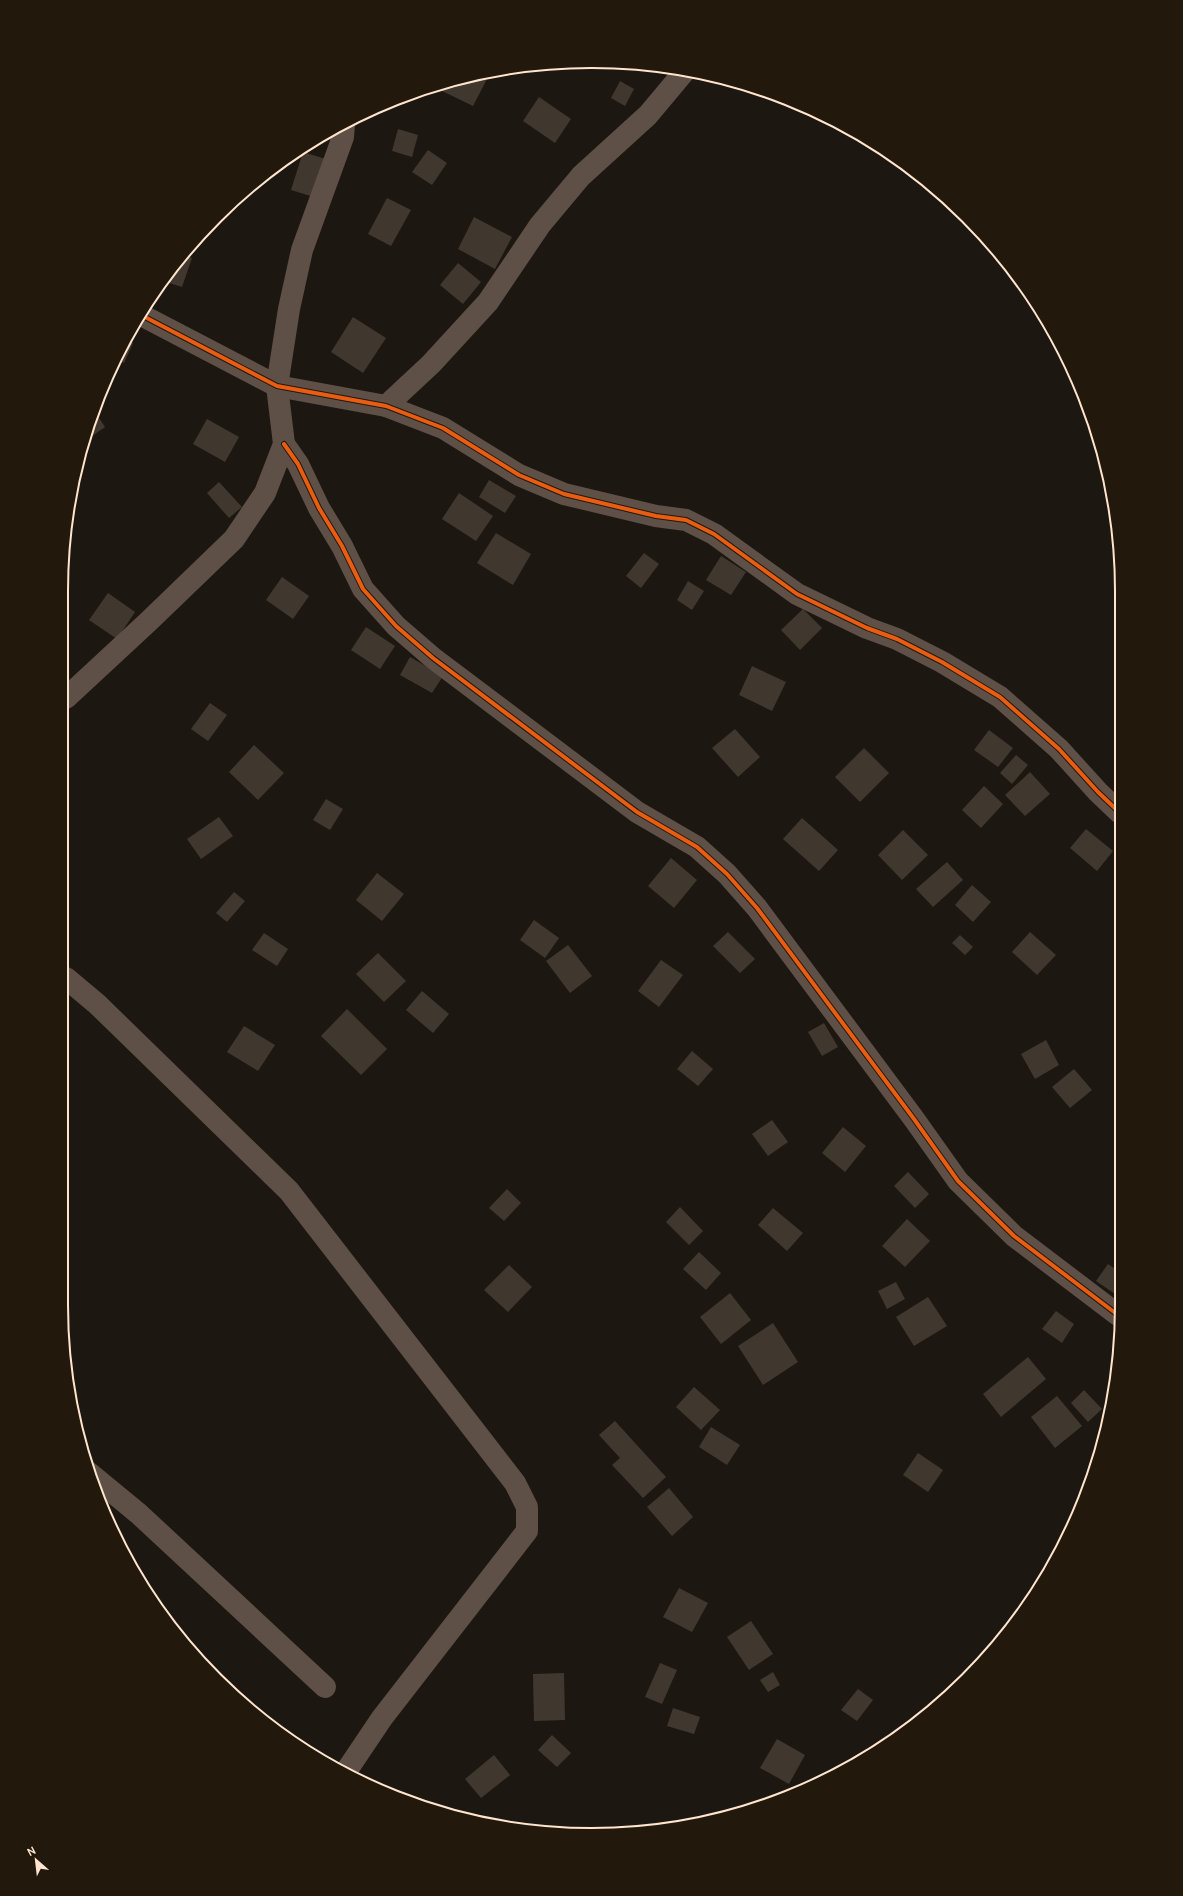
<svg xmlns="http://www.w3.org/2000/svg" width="1183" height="1896" font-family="Cabin,sans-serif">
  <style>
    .building { fill: #40372f }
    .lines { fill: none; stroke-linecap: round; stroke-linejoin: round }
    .minor { stroke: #5e5046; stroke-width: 22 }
    .cycleway-casing { stroke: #22180c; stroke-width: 6 }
    .cycleway { stroke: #e95d12; stroke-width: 4 }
    .rim { fill: none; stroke: #ffe5ce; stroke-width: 2 }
  </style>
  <rect width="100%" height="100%" fill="#1d1711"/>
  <g class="building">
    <polygon points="480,75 487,79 473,106 442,91 446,83"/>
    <polygon points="620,81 634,89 625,106 611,98"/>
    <polygon points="539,97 571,119 555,143 523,121"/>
    <polygon points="398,129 418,135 412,157 392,151"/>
    <polygon points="428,150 447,163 432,185 412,172"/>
    <polygon points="303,152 332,161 320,199 291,190"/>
    <polygon points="387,198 411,210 391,246 368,234"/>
    <polygon points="474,217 512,237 495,269 458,249"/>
    <polygon points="183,255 192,258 182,287 163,281 170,269"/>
    <polygon points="458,263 481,282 463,304 440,285"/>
    <polygon points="353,317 386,338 363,373 331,352"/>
    <polygon points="129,341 133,343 124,363 118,360"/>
    <polygon points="95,412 105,427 88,439"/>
    <polygon points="207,419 239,437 225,462 193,444"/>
    <polygon points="489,480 516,496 505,513 479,497"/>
    <polygon points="219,482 242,507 229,518 207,493"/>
    <polygon points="459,493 493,516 476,541 442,519"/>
    <polygon points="496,533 531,554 513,585 477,563"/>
    <polygon points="644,553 659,564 641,588 626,576"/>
    <polygon points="721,556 746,572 731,595 706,580"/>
    <polygon points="282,577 309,596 293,619 266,600"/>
    <polygon points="688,581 704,591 692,610 677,600"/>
    <polygon points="108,593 135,612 117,639 89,620"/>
    <polygon points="803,609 822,628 800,650 781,630"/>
    <polygon points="366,627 395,646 380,669 351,650"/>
    <polygon points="410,657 443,676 432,693 400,675"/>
    <polygon points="752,666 786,682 772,711 739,695"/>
    <polygon points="210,703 227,715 208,741 191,729"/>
    <polygon points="735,729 760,757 738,777 712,748"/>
    <polygon points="989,730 1013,748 998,767 974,750"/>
    <polygon points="254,745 284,773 258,800 229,772"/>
    <polygon points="864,748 889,773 860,802 835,777"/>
    <polygon points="1016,755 1028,765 1012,784 1000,773"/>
    <polygon points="1030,772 1050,794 1025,816 1005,795"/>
    <polygon points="984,786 1003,804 981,828 962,810"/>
    <polygon points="326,799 343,809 330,830 313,820"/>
    <polygon points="219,817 233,836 201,859 187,839"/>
    <polygon points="802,818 838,850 819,871 783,839"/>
    <polygon points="1086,829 1113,851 1097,871 1070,848"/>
    <polygon points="903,830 928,855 902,880 878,855"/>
    <polygon points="671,858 697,880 674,908 648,886"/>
    <polygon points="947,862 963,880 933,907 916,889"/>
    <polygon points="377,873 404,894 382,921 356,900"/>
    <polygon points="972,885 991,902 973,922 955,905"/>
    <polygon points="234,892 245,901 227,922 216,913"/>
    <polygon points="534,920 559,938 545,958 520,940"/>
    <polygon points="728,932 755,959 740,973 713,946"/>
    <polygon points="1030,932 1056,955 1037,975 1012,952"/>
    <polygon points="264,933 288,949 277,966 252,950"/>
    <polygon points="960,935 973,947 965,955 952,943"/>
    <polygon points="568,945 592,976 570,993 546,961"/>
    <polygon points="378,953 406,981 384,1002 356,974"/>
    <polygon points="661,960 683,975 659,1007 638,991"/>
    <polygon points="422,991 449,1014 433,1033 406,1010"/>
    <polygon points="347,1009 387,1049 361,1075 321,1036"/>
    <polygon points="824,1023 838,1047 822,1056 808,1032"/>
    <polygon points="244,1026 275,1045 258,1071 227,1052"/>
    <polygon points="1046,1040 1059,1065 1035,1079 1021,1054"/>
    <polygon points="692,1051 713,1069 698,1086 677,1069"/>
    <polygon points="1074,1069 1092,1090 1070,1108 1052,1087"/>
    <polygon points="772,1120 788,1142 768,1156 752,1134"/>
    <polygon points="843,1127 866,1146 845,1172 822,1153"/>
    <polygon points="908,1172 929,1194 915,1208 894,1186"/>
    <polygon points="507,1189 521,1203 504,1221 489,1208"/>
    <polygon points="680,1207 703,1231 689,1245 666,1222"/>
    <polygon points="773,1208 803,1233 787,1251 758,1225"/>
    <polygon points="907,1219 930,1241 905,1267 882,1246"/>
    <polygon points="699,1252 721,1273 706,1290 683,1269"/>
    <polygon points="1108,1264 1118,1271 1118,1296 1096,1281"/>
    <polygon points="509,1265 532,1287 508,1312 484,1290"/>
    <polygon points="896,1282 905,1299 887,1309 878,1291"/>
    <polygon points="730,1293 751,1320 721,1344 700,1317"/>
    <polygon points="928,1297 947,1326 914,1346 896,1317"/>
    <polygon points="1056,1311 1074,1324 1062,1343 1042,1329"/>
    <polygon points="773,1323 798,1362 763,1385 738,1346"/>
    <polygon points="1028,1357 1046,1379 1001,1417 983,1394"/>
    <polygon points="694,1387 720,1410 701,1430 676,1407"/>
    <polygon points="1084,1390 1102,1409 1088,1422 1071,1403"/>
    <polygon points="1057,1396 1082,1426 1055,1448 1031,1417"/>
    <polygon points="615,1421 666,1477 643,1498 612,1465 620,1458 599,1435"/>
    <polygon points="711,1427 740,1445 727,1465 699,1447"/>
    <polygon points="918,1453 943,1470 928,1492 903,1475"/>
    <polygon points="669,1488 693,1517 672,1536 647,1507"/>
    <polygon points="679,1588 708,1603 692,1632 663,1617"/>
    <polygon points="751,1621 773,1654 749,1670 727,1637"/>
    <polygon points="1001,1631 1006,1634 990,1649"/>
    <polygon points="660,1663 677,1670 662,1704 645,1697"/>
    <polygon points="773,1672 780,1685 768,1692 760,1680"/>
    <polygon points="564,1673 565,1720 534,1721 533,1674"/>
    <polygon points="858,1689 873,1700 857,1721 841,1710"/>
    <polygon points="673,1708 700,1717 694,1734 667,1726"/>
    <polygon points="552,1735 571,1753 557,1767 538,1750"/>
    <polygon points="777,1739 805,1755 789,1784 760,1768"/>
    <polygon points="494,1755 510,1775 481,1798 465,1779"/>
  </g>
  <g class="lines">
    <g class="minor">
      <polyline points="143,316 277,386 386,406 443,428 519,475 564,494 656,516 686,520 714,534 797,594 867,628 897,639 942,662 1000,697 1059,749 1098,792 1120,813"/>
      <polyline points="386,406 431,364 488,302 540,225 581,176 648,115 684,72"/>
      <polyline points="284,444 298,464 319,508 342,546 363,589 396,626 433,658 637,812 697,847 727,874 757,908 914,1119 958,1181 1014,1236 1118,1315"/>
      <polyline points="66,698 149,621 234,539 265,493 284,444 277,386 289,309 302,250 343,137 344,124"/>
      <polyline points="66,978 97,1004 289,1191 515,1483 527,1507 527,1531 382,1718 347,1770"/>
      <polyline points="88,1472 139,1514 325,1687"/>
    </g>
    <defs>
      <g id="cycleway">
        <polyline points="143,316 277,386 386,406 443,428 519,475 564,494 656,516 686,520 714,534 797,594 867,628 897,639 942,662 1000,697 1059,749 1098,792 1120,813"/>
        <polyline points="284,444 298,464 319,508 342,546 363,589 396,626 433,658 637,812 697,847 727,874 757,908 914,1119 958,1181 1014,1236 1118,1315"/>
      </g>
    </defs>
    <use href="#cycleway" class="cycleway-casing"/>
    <use href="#cycleway" class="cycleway"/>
  </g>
  <path d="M0 0H1183V1896H0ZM591 68H592A523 523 0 0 1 1115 591V1305A523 523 0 0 1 592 1828H591A523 523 0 0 1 68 1305V591A523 523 0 0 1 591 68Z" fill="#22180c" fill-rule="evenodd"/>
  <path class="rim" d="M591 68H592A523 523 0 0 1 1115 591V1305A523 523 0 0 1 592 1828H591A523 523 0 0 1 68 1305V591A523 523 0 0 1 591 68Z"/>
  <g transform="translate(36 1860) rotate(332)" stroke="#22180c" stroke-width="3" paint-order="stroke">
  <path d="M0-3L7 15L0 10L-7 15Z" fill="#ffe5ce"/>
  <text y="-6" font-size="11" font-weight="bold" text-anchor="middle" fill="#ffe5ce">N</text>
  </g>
</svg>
